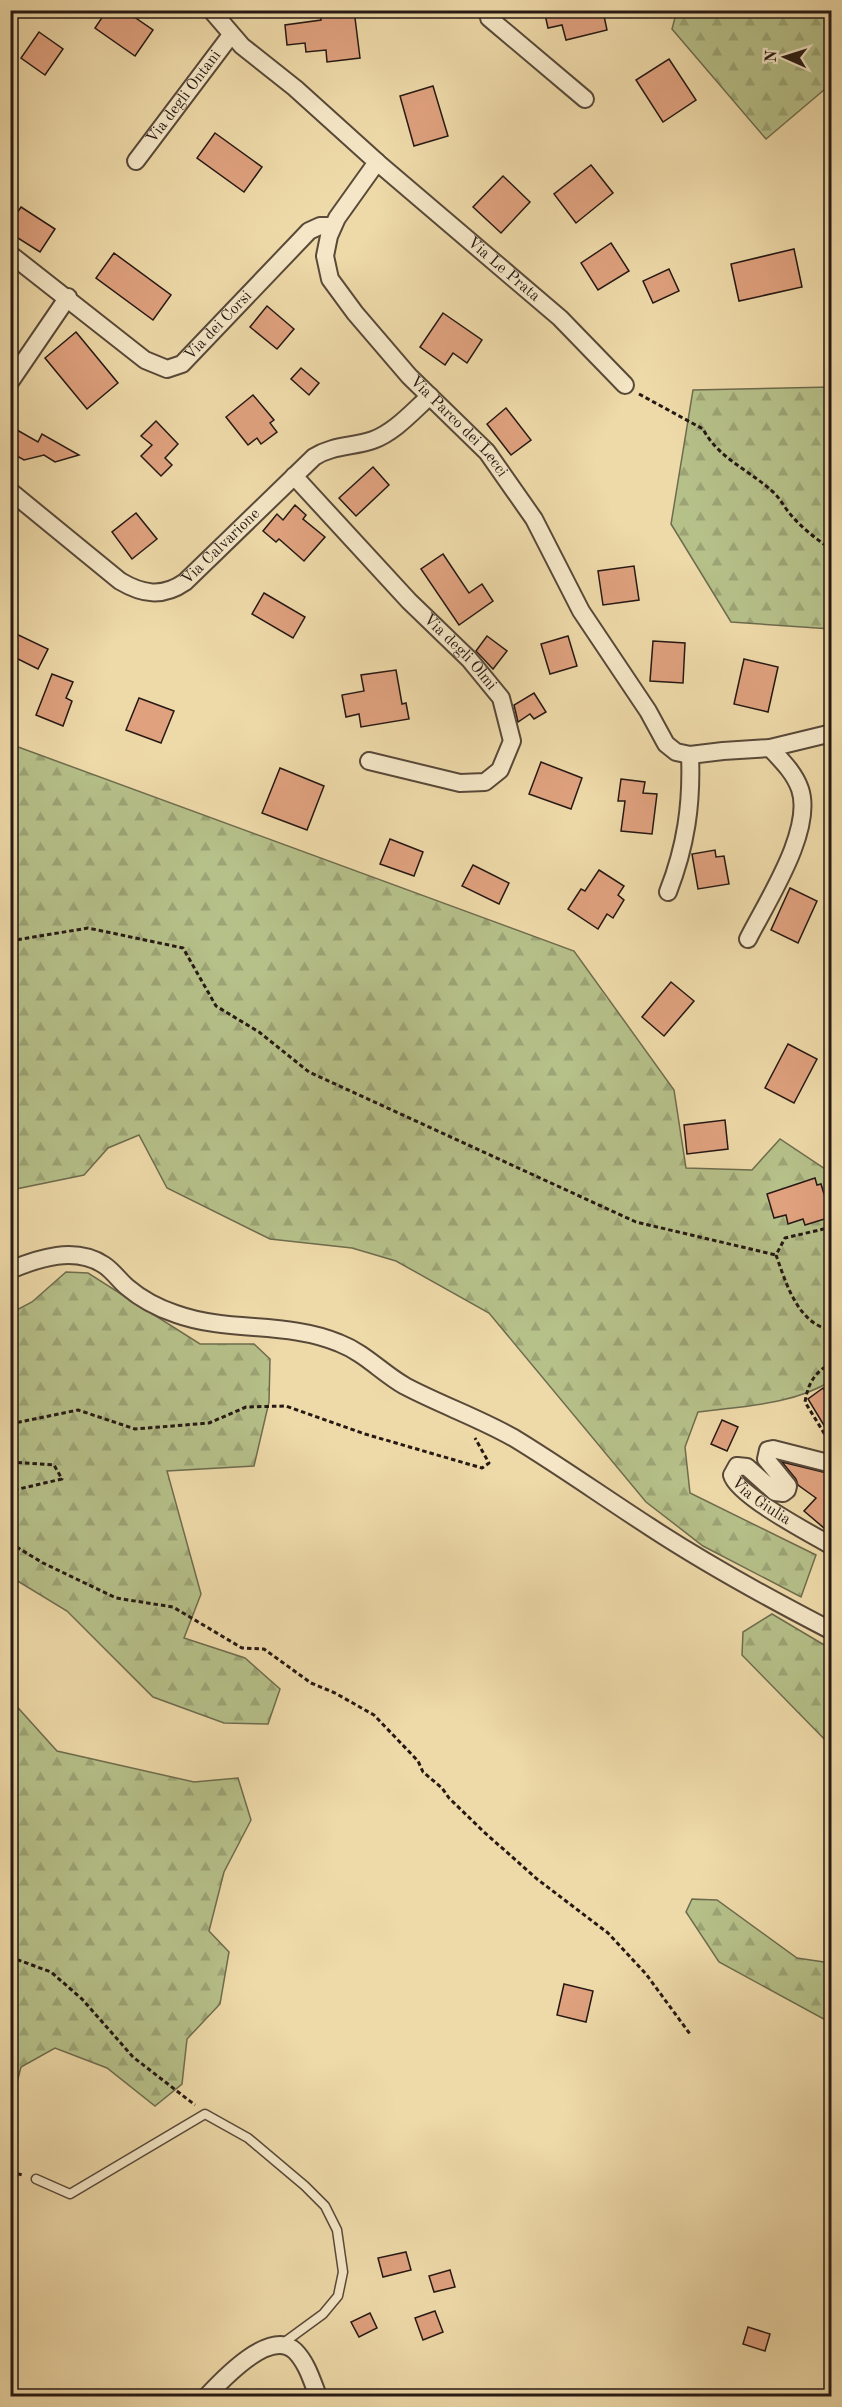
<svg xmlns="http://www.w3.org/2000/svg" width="842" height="2407" font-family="'Old Standard TT',serif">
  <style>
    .forest { fill: url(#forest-firs); stroke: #6e6c4e; stroke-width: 1.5 }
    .building { fill: #dfa17e; stroke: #261914; stroke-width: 1.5 }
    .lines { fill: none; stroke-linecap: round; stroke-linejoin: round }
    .lane-casing { stroke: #584939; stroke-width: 11 }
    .street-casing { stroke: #584939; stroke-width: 20 }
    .path { stroke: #261914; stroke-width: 3; stroke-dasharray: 4.5 3; stroke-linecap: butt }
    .lane { stroke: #f4e6c6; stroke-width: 8 }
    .street { stroke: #f4e6c6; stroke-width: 16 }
    .labels { text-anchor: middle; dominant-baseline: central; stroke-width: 4.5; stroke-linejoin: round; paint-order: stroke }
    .street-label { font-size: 16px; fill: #261914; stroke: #f4e6c6 }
  </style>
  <defs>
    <pattern id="forest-firs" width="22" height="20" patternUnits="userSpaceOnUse" patternTransform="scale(1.5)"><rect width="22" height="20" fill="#b6c089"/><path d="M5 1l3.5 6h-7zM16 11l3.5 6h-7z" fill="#9ca475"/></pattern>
  </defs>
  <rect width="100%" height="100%" fill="#eed9a8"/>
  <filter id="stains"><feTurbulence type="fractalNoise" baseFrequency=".00333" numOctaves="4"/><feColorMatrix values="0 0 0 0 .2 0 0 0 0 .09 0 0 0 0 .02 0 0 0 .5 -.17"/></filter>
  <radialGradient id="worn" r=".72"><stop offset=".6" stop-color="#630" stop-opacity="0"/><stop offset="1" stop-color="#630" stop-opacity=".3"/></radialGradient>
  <g class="forest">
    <polygon points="677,10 831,11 831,84 766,139 672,29"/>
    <polygon points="831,387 831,629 731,622 671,524 693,390"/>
    <path d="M10,744L574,951L674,1090L686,1168L752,1170L780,1139L831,1173V1381C792,1405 743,1406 698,1412L685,1447L690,1493L816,1555L801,1597L703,1546L646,1502L489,1313L396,1261L352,1248L270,1239L167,1188L139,1135L108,1148L84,1175L11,1190Z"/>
    <polygon points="66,1272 88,1273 200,1344 254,1344 270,1359 269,1402 254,1466 167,1471 201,1594 184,1638 245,1658 280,1689 268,1724 224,1723 153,1697 67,1611 11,1577 11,1313 32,1302"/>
    <polygon points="772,1614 831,1649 831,1746 742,1655 743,1632"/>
    <polygon points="11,1700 57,1751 194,1782 238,1778 251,1820 224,1872 209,1931 229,1952 220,2004 187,2039 182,2084 155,2106 107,2068 55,2048 21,2067 11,2106"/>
    <polygon points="692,1899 717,1900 797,1958 824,1962 831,1960 831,2023 719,1962 686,1912"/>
  </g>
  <g class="building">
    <polygon points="107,10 124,10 153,30 135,56 95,28"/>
    <polygon points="320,10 354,10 360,58 327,62 326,50 306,52 305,43 287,45 285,25 321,20"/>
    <polygon points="544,10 603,11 607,30 566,40 562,25 548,28"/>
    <polygon points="39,32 63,49 45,75 21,58"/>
    <polygon points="669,59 696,100 663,122 636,80"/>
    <polygon points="433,86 448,136 414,146 400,96"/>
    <polygon points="215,133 262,167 244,192 197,158"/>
    <polygon points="591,165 613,193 576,223 554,194"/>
    <polygon points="503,176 530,202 501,233 473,207"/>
    <polygon points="21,207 55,229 40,252 10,233 10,223"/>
    <polygon points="611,243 629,271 598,290 581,263"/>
    <polygon points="794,249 802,287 739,301 731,264"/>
    <polygon points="114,253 171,295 153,320 96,278"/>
    <polygon points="669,269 679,291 653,303 643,281"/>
    <polygon points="267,306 294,329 277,349 250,327"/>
    <polygon points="443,313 482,340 467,363 453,353 445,365 420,347"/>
    <polygon points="76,332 118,383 87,409 45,358"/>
    <polygon points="301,368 319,383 309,395 291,379"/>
    <polygon points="253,395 274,420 270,423 277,432 261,444 257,438 248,445 226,417"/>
    <polygon points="506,408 531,440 511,455 487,424"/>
    <polygon points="156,421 178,444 165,458 172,465 161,476 141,456 152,445 141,436"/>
    <polygon points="17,430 38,442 42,434 79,455 55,462 44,455 24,460 10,452 10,441"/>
    <polygon points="373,467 389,485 356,516 339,498"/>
    <polygon points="295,505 306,515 303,519 325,537 304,561 279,539 276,542 263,531 277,514 283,520"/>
    <polygon points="136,513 157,539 132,559 112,532"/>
    <polygon points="443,554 469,593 482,584 493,601 459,625 421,569"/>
    <polygon points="634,566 639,600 603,605 598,571"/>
    <polygon points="264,593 305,617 293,638 252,614"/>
    <polygon points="10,631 48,649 38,669 10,655"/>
    <polygon points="487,636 507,651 493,669 476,651"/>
    <polygon points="568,636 577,666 550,674 541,644"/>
    <polygon points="653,641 685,643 683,683 650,681"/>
    <polygon points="744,659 778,667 768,712 734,704"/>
    <polygon points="396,670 402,704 406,703 409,719 361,727 359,714 346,717 342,695 364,691 361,675"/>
    <polygon points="52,674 73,682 66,698 72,701 63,726 36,715"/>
    <polygon points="534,693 546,712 534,719 530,714 518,722 514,705"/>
    <polygon points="139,698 174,711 161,743 126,730"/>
    <polygon points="541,762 582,778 571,809 529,794"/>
    <polygon points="280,768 324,786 307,830 262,813"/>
    <polygon points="621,779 645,782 643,793 657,794 652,834 621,831 625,801 618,801"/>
    <polygon points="390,839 423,852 414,876 380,864"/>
    <polygon points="715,850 716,857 724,856 729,884 698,889 692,854"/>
    <polygon points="473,865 509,883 499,904 462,886"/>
    <polygon points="599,870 624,886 618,895 624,900 613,918 607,914 598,929 568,909 581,889 585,891"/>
    <polygon points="790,888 817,901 798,943 771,930"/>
    <polygon points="671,982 694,1001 664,1036 642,1017"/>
    <polygon points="788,1044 817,1059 794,1103 765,1088"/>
    <polygon points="725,1120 728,1149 687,1154 684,1125"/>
    <polygon points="815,1178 817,1185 821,1184 831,1217 805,1225 803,1219 788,1224 786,1215 774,1218 767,1194"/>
    <polygon points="823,1388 831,1401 831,1437 808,1399"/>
    <polygon points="722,1420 738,1427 727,1451 711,1444"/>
    <polygon points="782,1462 831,1474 831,1534 804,1511 816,1498 798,1485 796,1479"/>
    <polygon points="564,1984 593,1991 586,2022 557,2015"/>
    <polygon points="406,2252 411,2270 383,2277 378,2258"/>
    <polygon points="450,2270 455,2287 434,2292 429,2276"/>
    <polygon points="435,2311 443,2332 423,2340 415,2318"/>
    <polygon points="370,2313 377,2328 359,2337 351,2322"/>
    <polygon points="748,2327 770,2334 765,2351 743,2344"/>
  </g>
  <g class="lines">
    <defs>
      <polyline id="lane" points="36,2179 70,2194 205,2114 248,2138 305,2186 325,2206 337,2230 343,2272 338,2296 323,2314 282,2344"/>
      <g id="street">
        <path id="s1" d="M211,10L242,46L295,88L377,162L337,218L329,236L325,256L330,279L355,313L409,376L487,452L534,519L581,611L648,711L666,744L676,752L690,755L723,751L770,748L832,733"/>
        <polyline points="489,18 585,99"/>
        <path id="s2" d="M136,161L231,35"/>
        <path id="s3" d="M377,162L560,318L625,385"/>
        <path id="s4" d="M10,254L145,360L167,369L182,364L309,231L320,226H333"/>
        <polyline points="10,382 68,297"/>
        <path id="s5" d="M294,476L409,601L469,659L501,698L512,741L500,770L485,782L460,783L369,761"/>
        <path id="s6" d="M10,491L120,581C142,594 162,598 185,582L314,457C333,445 353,447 373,440C395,432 413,411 430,396"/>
        <path d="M668,892C686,846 692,804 690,755"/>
        <path d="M748,939C767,901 814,830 800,789C794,772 781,760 770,748"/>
        <path d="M10,1270C39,1258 75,1246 104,1265C113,1271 119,1280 127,1287C141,1299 158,1308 176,1314C229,1333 287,1321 339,1343C365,1353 382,1373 405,1386C441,1405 479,1418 514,1438C560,1466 605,1498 650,1527C708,1565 770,1599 832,1631"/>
        <path id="s7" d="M832,1464L773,1449L768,1450L766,1459L788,1486L787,1490L783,1493L775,1492L747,1467L737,1466L732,1475C737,1495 811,1534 832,1546"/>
        <path d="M207,2396C222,2380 270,2328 295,2351C307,2363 312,2381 318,2396"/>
      </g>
    </defs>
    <use href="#lane" class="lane-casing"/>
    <use href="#street" class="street-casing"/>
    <g class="path">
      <path d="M639,394L703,429C718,458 749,470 772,491C778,496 782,503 787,510C799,526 815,538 832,550"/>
      <polyline points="10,941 88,928 183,948 216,1006 259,1032 309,1072 636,1222 776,1255"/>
      <path d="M832,1227L785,1238L776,1255C786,1283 798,1325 832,1330"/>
      <path d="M832,1363C814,1372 808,1384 805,1402L827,1438L832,1440"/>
      <polyline points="10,1424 78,1410 135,1429 209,1423 246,1407 286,1406 365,1434 482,1468 489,1463 475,1438"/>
      <polyline points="10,1462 54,1465 62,1479 10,1491"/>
      <polyline points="10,1543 43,1563 116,1598 173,1607 242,1648 264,1649 311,1683 335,1693 374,1715 418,1761 423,1772 442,1788 449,1798 484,1832 537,1879 608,1933 646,1974 690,2034"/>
      <polyline points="10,1957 51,1972 82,1999 133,2057 195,2105"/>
      <polyline points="10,2172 23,2175"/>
    </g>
    <use href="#lane" class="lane"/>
    <use href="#street" class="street"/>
  </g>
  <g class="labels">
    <g class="street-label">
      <text stroke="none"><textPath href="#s2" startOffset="80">Via degli Ontani</textPath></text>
      <text stroke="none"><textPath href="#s3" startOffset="166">Via Le Prata</textPath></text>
      <text stroke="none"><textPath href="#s4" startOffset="264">Via dei Corsi</textPath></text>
      <text stroke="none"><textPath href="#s1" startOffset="554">Via Parco dei Lecci</textPath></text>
      <text stroke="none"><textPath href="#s6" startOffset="262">Via Calvarione</textPath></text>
      <text stroke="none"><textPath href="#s5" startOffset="242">Via degli Olmi</textPath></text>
      <text stroke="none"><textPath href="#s7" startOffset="225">Via Giulia</textPath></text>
    </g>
  </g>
  <rect width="842" height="2407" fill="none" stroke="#eed9a8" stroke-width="36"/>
  <rect x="12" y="12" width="818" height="2383" fill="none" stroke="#261914" stroke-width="3"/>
  <rect x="18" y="18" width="806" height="2371" fill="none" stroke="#261914" stroke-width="1.5"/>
  <g transform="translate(785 57) rotate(273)" stroke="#f4e6c6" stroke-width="4.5" paint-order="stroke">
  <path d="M0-4.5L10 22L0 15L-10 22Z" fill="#261914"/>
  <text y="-9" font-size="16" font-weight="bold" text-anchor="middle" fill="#261914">N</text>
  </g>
  <rect width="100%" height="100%" filter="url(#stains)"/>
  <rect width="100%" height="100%" fill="url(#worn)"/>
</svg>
